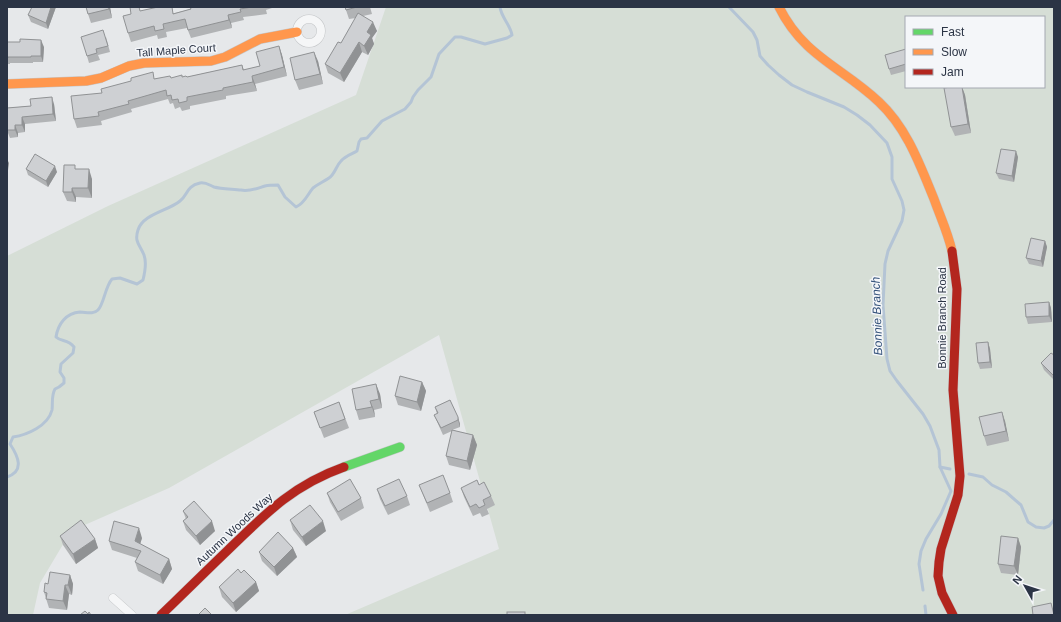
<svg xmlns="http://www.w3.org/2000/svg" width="1061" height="622" font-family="Arial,sans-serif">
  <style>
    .green { fill: #d6ded6; fill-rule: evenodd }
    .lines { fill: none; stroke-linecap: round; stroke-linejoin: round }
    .stream { stroke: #b4c4d5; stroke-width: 3 }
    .street-casing { stroke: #c4c6c8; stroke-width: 9 }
    .fast-casing { stroke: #c4c6c8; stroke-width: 10 }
    .slow-casing { stroke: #c4c6c8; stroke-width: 10 }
    .jam-casing { stroke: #c4c6c8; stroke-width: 10 }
    .street { stroke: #f5f6f7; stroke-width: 8 }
    .fast { stroke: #63d668; stroke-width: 9 }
    .slow { stroke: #ff974d; stroke-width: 9 }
    .jam { stroke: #b3261e; stroke-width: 9 }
    .wall { fill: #b1b3b5 }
    .shaded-wall { fill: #909294 }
    .building { fill: #ced0d3; stroke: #909294 }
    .labels { text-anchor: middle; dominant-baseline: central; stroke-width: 3; stroke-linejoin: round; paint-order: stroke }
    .street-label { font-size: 11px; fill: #2b3445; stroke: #f4f6f9 }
    .water-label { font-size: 12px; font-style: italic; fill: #34527a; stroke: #f4f6f9 }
  </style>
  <rect width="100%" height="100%" fill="#e6e8ea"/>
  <path class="green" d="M386,7H1054V615H345L499,549L439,335L169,488L71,531L40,583L33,615H7V256L108,206L356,95ZM906,17H1044V87H906Z"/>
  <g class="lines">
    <g class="stream">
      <polyline points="729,7 753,32 757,40 760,56 768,65 779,75 792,85 807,92 844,107 857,115 870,125 887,143 892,157 892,179 902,201 904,210 902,221 888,251 885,264 883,305 887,359 890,371 897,381 923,414 930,426 939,450 940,467 951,491 941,514 926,539 921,551 919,564 923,590"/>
      <polyline points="940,467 950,469"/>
      <polyline points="969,474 983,477 992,485 1006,492 1021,505 1028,522 1036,527 1044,528 1049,526 1054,520"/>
      <path d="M7,477C25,471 18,456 10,444L13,437C27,435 48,426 52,410C53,403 51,396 55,389L59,387L64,383V378L60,372L61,364L73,353L74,347C68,339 61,342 56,337C58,324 66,313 80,312C86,312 93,315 98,310C104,304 105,287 112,279L120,278L137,284L143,280C145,272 147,263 144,255C140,245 134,242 138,230C143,214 168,211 180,201C188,195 186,186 200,183C206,182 209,185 214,187C221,189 233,189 241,190C249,192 258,188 265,186C269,185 274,185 278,185L285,197L296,207C305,203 307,195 313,188C318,184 323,182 329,178C335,174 336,166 341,161C345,156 352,154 357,151L359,142L361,139L367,138L382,121L405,109L411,102L413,97L418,90L431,77L439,54L455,37H461L485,44L507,38L512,35C510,24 501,17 500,7"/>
      <polyline points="925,606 926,615"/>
    </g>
    <defs>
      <g id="street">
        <circle cx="309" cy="31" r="12"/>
        <polyline points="113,598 132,615"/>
      </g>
      <polyline id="fast" points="344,467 400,447"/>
      <g id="slow">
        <path d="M779,7C804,57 842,67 879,102C907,128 920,165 934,199C940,216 948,233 952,251"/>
        <polyline points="7,84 86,81 101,78 129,66 144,63 211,61 225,57 260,39 297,32"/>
      </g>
      <g id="jam">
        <polyline points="952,251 957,289 953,390 960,476 958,495 941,549 939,562 938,576 942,593 953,615"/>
        <path d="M161,615C183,594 205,572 227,551C265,514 293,485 344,467"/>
      </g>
    </defs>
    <use href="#street" class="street-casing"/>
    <use href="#fast" class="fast-casing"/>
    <use href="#slow" class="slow-casing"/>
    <use href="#jam" class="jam-casing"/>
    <use href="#street" class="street"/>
    <use href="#fast" class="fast"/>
    <use href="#slow" class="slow"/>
    <use href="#jam" class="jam"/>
  </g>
  <g class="wall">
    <polygon points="56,7 48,29 31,22 28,15"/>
    <polygon points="86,7 110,7 112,18 91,23 88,14"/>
    <polygon points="190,7 275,7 266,10 267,14 243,17 244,20 231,23 232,28 191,38 187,28 166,32 167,37 158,39 157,35 131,42 128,33 131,14 140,11 175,13 191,9"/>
    <polygon points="345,7 370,7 372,14 363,16 377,31 372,38 374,44 368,55 362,52 344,82 328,73 325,64 341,43 356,18 349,19"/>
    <polygon points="106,37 110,52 98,55 100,60 89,63 87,56"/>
    <polygon points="7,42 44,47 43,62 33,62 33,63 10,63 10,64 7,64"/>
    <polygon points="279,46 282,55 287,76 255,84 257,91 226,96 226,99 190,106 190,109 182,111 180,107 175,109 173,103 170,104 168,99 131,109 132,112 101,121 102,125 77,128 74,119 155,79 187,77 242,65 244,70 260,66"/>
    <polygon points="906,49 906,71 891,75 889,69"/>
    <polygon points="318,61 323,84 299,90 295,80"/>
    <polygon points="951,87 962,87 965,95 971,133 955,136 951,127"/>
    <polygon points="54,104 56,121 25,124 25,132 18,133 18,137 10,138 8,133 7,133 7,108"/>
    <polygon points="1018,157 1014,182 999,179 996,173"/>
    <polygon points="26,169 57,172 48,187 28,175"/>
    <polygon points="76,169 92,179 92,198 76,197 76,202 67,201 63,192"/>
    <polygon points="1045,241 1047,247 1043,267 1029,264 1026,258"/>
    <polygon points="1049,302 1051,308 1052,322 1028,324 1026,317"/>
    <polygon points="988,342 990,349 992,368 980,369 978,363"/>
    <polygon points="1054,355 1054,380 1044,370 1041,363"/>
    <polygon points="422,382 426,391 421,411 398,405 395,396"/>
    <polygon points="380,394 382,408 374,410 375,417 359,420 356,410"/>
    <polygon points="450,400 460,424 460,427 452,430 473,435 477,445 470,470 449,465 446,456 452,431 443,435 434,415 437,414 435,407"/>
    <polygon points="339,402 349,428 324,438 314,412"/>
    <polygon points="1005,421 1009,441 987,446 984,436"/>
    <polygon points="419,485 450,493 453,502 430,512"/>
    <polygon points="479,485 491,496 495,505 487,509 489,514 482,517 480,513 473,516 464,497 461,488"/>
    <polygon points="377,489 407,496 410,505 388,515 380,499"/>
    <polygon points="327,493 361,498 364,508 341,521 330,502"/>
    <polygon points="183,511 215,531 200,545 186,530 183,521 186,519"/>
    <polygon points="290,520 326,531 306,546 293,530"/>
    <polygon points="60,536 95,539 98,548 76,564 63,545"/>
    <polygon points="142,538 140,544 169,559 172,569 163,584 138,571 135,562 137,558 112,550 109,541"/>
    <polygon points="1018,538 1021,547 1018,575 1001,573 998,564"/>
    <polygon points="293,548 297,557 277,576 262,561 259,552"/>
    <polygon points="241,573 256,582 259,591 236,612 222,597 219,587"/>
    <polygon points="70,575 73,584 72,595 69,594 67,610 49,608 44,592 48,584"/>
  </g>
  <g class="shaded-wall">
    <polygon points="51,7 56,7 48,29 46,23"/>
    <polygon points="108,7 110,7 112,18 109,9"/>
    <polygon points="228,15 231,23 232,28 229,20"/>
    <polygon points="373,22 377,31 372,38 374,44 368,55 364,46 367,32"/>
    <polygon points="41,40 44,47 43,62 41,56"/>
    <polygon points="359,42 362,52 344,82 340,73"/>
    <polygon points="279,46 282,55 287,76 284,67"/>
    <polygon points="314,52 318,61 323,84 320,74"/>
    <polygon points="252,76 255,84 257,91 253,82"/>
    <polygon points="962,87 965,95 971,133 968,124"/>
    <polygon points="52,97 54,104 56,121 53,114"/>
    <polygon points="22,117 25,124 25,132 22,125"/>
    <polygon points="15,125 18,133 18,137 15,130"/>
    <polygon points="1016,151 1018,157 1014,182 1012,176"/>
    <polygon points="7,159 9,163 7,178"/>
    <polygon points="55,166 57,172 48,187 46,181"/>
    <polygon points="89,169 92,179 92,198 88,188"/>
    <polygon points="72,188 76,197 76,202 72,192"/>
    <polygon points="1045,241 1047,247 1043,267 1041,261"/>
    <polygon points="1049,302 1051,308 1052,322 1049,316"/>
    <polygon points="988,342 990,349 992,368 990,362"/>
    <polygon points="422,382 426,391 421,411 417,402"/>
    <polygon points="376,384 380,394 382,408 379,399"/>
    <polygon points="370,401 374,410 375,417 372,407"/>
    <polygon points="1002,412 1005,421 1009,441 1006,431"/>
    <polygon points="458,417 460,424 460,427 458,420"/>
    <polygon points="473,435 477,445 470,470 467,461"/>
    <polygon points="212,521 215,531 200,545 196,536"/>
    <polygon points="323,521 326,531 306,546 302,537"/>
    <polygon points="139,528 142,538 138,551 135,541"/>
    <polygon points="1018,538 1021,547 1018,575 1014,566"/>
    <polygon points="95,539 98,548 76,564 73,554"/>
    <polygon points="293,548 297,557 277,576 274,567"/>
    <polygon points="169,559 172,569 163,584 160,575"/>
    <polygon points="70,575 73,584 72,595 68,585"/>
    <polygon points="256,582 259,591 236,612 233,603"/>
    <polygon points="65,585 69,594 67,610 63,601"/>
  </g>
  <g class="building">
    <polygon points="32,7 51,7 46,23 28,15"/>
    <polygon points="86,7 108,7 109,9 88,14"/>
    <polygon points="130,7 139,7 140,11 158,7 172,7 173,14 191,9 190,7 252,7 240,9 241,12 228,15 229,20 188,30 185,19 163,24 164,29 155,31 154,26 128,33 123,16 131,14"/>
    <polygon points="345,7 357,7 346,10"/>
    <polygon points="358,13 373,22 367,32 371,35 364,46 359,42 340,73 325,64 338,42 341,43"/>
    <polygon points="103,30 108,46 96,49 97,53 87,56 81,37"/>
    <polygon points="20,39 41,40 41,56 31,56 31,57 8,57 8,58 7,58 7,42 20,42"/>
    <polygon points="279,46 284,67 252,76 253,82 223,88 223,90 187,97 187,101 179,103 178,99 172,100 171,95 167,96 166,90 128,101 129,104 98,112 99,116 74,119 71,96 102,93 101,89 131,81 131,78 153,72 154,79 170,76 171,78 182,75 182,77 186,76 187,77 242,65 243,70 260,66 256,52"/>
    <polygon points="906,49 906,64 889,69 885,55"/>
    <polygon points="314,52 320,74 295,80 290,58"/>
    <polygon points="951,87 962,87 968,124 951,127 944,88"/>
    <polygon points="52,97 53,114 22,117 22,125 15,125 15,130 7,130 7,108 31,106 30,99"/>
    <polygon points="1001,149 1016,151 1012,176 996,173"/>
    <polygon points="35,154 55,166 46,181 26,169"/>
    <polygon points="64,165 75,165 75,169 89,169 88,188 72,188 72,192 63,192"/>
    <polygon points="1031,238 1045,241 1041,261 1026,258"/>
    <polygon points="1049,302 1049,316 1026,317 1025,304"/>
    <polygon points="988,342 990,362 978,363 976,343"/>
    <polygon points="1051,353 1054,355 1054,376 1041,363"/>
    <polygon points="400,376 422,382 417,402 395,396"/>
    <polygon points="376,384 379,399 370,401 372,407 356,410 352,389"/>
    <polygon points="450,400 458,417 458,420 441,428 434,415 438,413 435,407"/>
    <polygon points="339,402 345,419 320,428 314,412"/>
    <polygon points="1002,412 1006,431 984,436 979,417"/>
    <polygon points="452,430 473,435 467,461 446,456"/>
    <polygon points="443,475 450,493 427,503 419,485"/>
    <polygon points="350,479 361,498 338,512 327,493"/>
    <polygon points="399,479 407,496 385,506 377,489"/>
    <polygon points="477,480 479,485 484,482 491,496 483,500 485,505 479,508 476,504 470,507 461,488"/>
    <polygon points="194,501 212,521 196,536 183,521 188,517 183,511"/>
    <polygon points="310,505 323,521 302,537 290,520"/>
    <polygon points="81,520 95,539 73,554 60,536"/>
    <polygon points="114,521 139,528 135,541 169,559 160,575 135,562 141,551 109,541"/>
    <polygon points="278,532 293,548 274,567 259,552"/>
    <polygon points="1001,536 1018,538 1014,566 998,564"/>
    <polygon points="238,569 241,573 244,570 256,582 233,603 219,587"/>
    <polygon points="50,572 70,575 68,585 65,585 63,601 46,599 47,593 44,592 45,583 48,584"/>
    <polygon points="1051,603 1054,615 1033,615 1032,607"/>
    <polygon points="205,608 212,615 198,615"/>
    <polygon points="85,611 88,614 89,612 91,615 80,615"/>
    <rect x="507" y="612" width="18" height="3"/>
  </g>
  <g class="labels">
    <g class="street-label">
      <text transform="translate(176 50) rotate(-4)">Tall Maple Court</text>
      <text transform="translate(942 318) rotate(-90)">Bonnie Branch Road</text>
      <text transform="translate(234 529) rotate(-43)">Autumn Woods Way</text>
    </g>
    <g class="water-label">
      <text transform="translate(877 316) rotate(-92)">Bonnie Branch</text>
    </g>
  </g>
  <rect width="1061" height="622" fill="none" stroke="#2b3445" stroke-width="16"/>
  <rect x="905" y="16" width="140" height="72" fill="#f4f6f9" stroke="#a4a8b1"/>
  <rect x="913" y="29" width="20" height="6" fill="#63d668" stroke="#a4a8b1"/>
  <text x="941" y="36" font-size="12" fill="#2b3445">Fast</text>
  <rect x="913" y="49" width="20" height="6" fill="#ff974d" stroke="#a4a8b1"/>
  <text x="941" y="56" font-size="12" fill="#2b3445">Slow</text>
  <rect x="913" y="69" width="20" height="6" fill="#b3261e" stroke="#a4a8b1"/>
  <text x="941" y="76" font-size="12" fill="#2b3445">Jam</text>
  <g transform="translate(1025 586) rotate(309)" stroke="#f4f6f9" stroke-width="3" paint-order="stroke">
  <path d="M0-3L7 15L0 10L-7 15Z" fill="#2b3445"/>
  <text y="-6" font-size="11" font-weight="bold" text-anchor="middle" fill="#2b3445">N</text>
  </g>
</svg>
